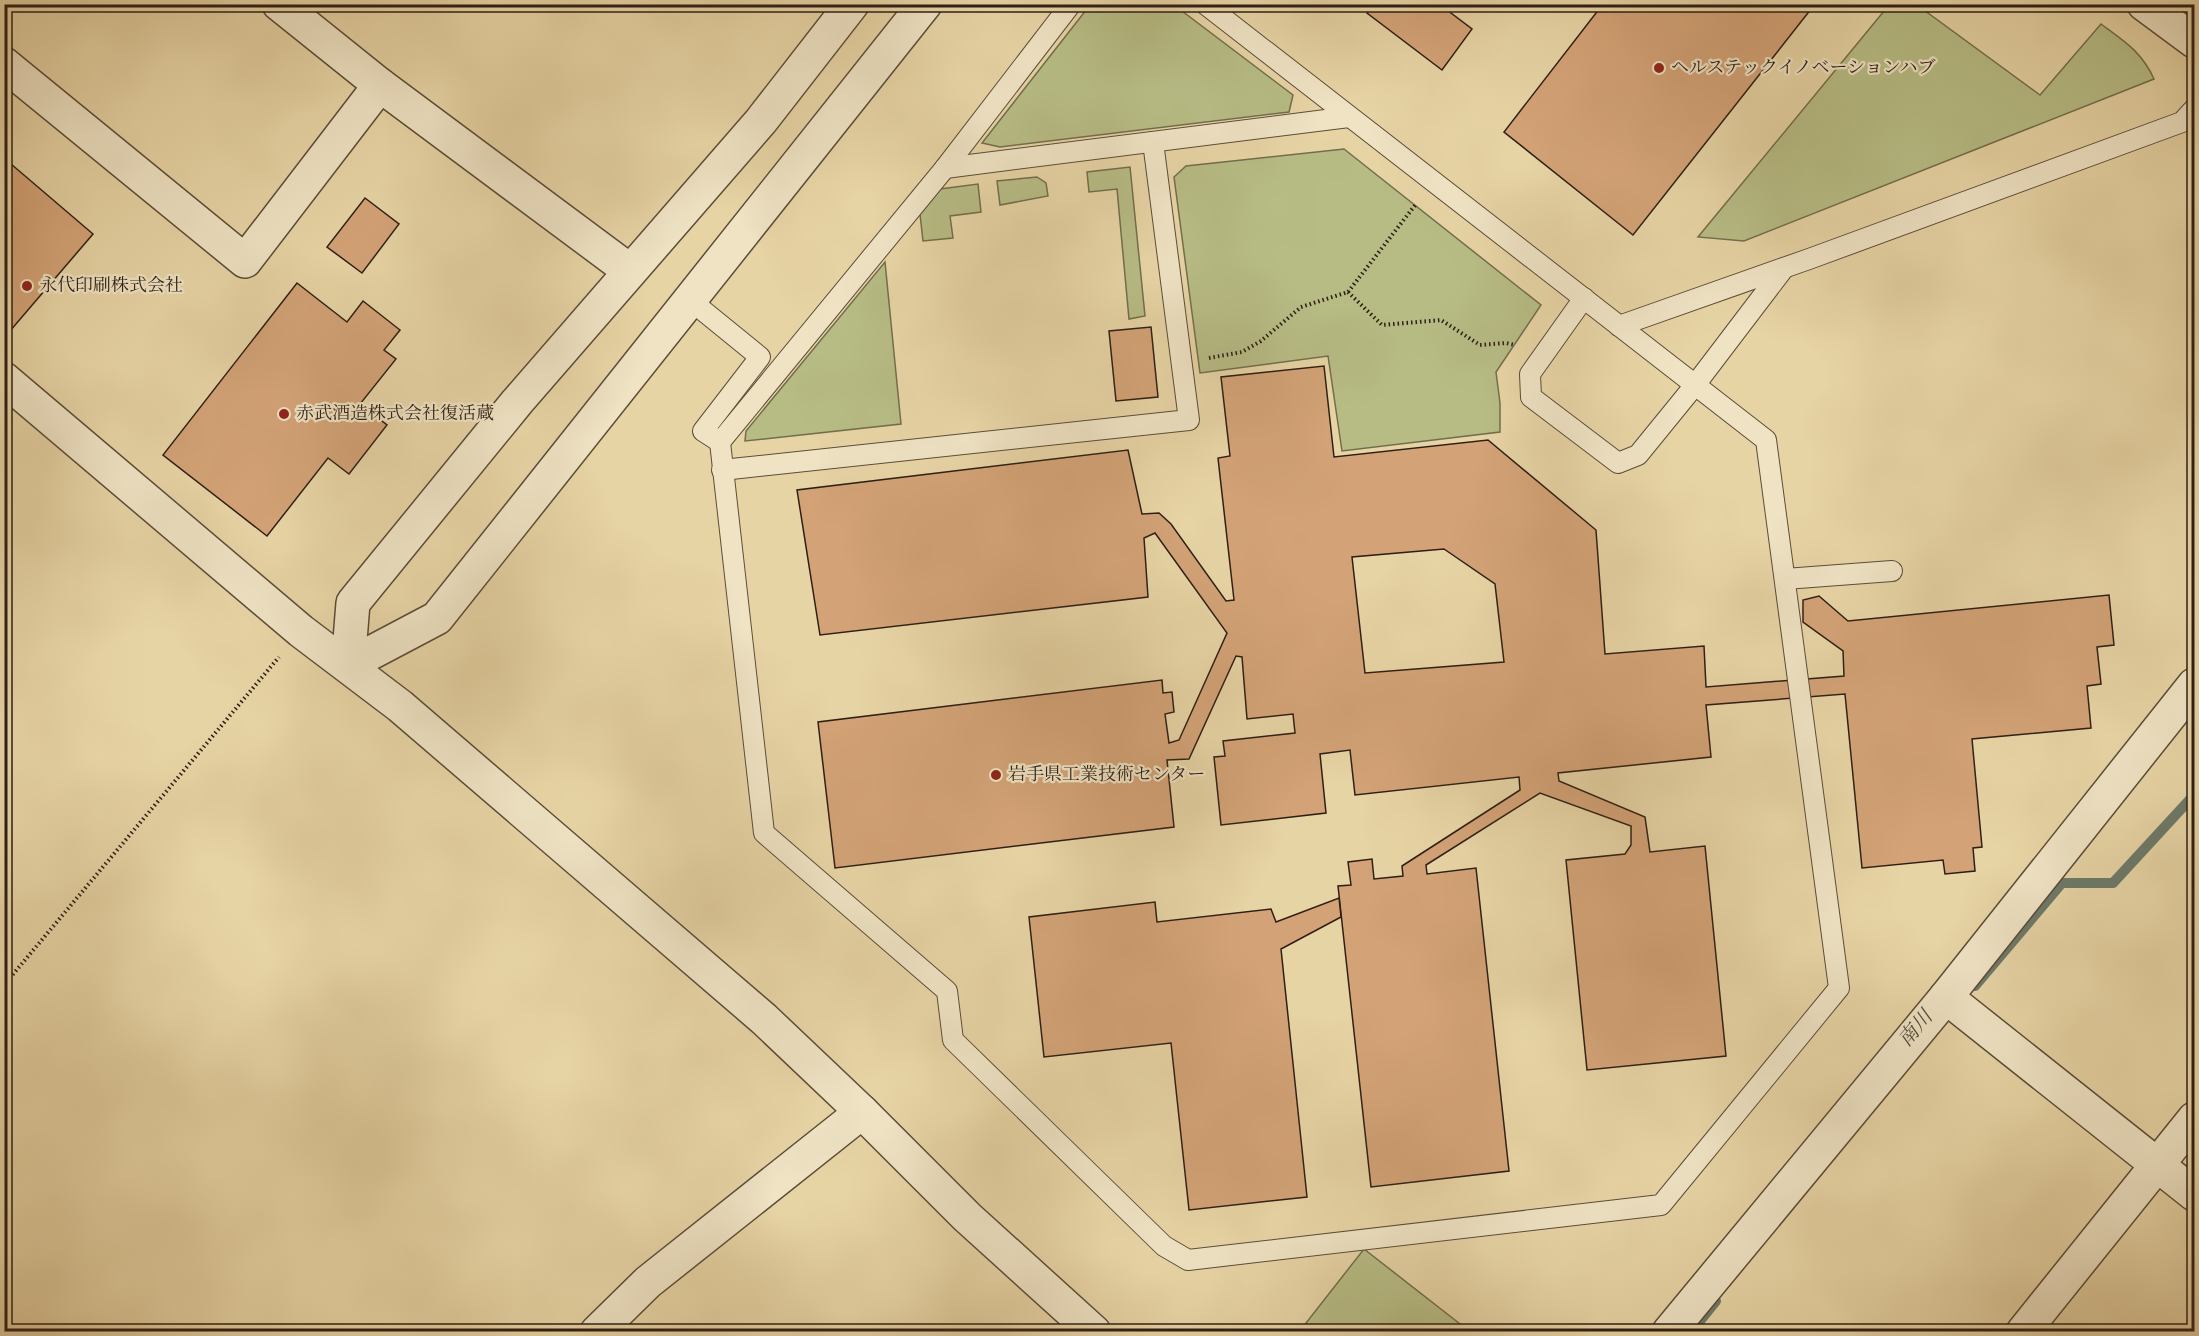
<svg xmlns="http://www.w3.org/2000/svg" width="2199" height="1336" font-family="'IM FELL English','Noto Serif JP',serif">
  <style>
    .green { fill: #b7bc85; stroke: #726e4d; stroke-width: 1.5 }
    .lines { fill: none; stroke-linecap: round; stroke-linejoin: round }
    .stream { stroke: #6d7b6a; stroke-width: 10 }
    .building { fill: #d3a377; stroke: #2e1f15; stroke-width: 1.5; fill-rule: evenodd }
    .service-casing { stroke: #5c4c39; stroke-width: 22 }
    .minor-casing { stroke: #5c4c39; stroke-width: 36 }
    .tertiary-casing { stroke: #5c4c39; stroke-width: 36 }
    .path { stroke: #2e1f15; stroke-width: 4; stroke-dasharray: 1.5 3; stroke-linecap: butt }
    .service { stroke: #efe3c4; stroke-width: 20 }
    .minor { stroke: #efe3c4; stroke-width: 33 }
    .tertiary { stroke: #efe3c4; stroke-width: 33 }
    .poi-dot { fill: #8f2418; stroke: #efe3c4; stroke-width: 2 }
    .labels { text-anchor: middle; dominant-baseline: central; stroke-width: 4.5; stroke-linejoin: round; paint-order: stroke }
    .poi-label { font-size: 18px; fill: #2e1f15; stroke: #efe3c4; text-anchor: start }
    .water-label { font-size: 20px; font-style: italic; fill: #4e4d3f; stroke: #efe3c4 }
  </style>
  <rect width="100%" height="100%" fill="#e7d4a5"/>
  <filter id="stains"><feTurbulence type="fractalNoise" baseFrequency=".00333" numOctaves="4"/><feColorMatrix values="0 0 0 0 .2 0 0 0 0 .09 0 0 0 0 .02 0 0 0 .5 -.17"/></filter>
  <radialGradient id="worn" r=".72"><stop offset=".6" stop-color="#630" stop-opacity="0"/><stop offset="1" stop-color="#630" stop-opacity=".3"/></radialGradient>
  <g class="green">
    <polygon points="1090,5 1174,5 1293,95 1289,112 1000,147 982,143"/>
    <path d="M1889,5H1917L2040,95L2101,24C2124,41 2142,52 2154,79L1744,241L1698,237Z"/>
    <polygon points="1344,149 1541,305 1496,372 1500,403 1500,432 1342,451 1328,356 1200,373 1174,177 1186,166"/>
    <polygon points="1130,167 1145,316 1129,319 1117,189 1089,192 1087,172"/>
    <polygon points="1037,177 1046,183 1048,196 1000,205 997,181"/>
    <polygon points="978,184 981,212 950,216 953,238 923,241 920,214 940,189"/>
    <polygon points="885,262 901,424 745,441 746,431"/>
    <polygon points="1364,1249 1469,1331 1299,1332"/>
  </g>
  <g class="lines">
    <g class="stream">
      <polyline points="1975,986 2062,883 2113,883 2194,795"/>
      <polyline points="1691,1332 1716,1301"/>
    </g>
  </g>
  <g class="building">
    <polygon points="1373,4 1439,4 1472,29 1442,70 1367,13"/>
    <polygon points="1603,4 1815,4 1633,235 1504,132"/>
    <polygon points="4,158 93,234 4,338"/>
    <polygon points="365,198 399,224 362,273 327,247"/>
    <polygon points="297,283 347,322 363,301 400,330 384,350 396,359 360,404 387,425 349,474 328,458 267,536 163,455"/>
    <polygon points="1151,327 1158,397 1116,401 1109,331"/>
    <path d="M1324,366L1334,457L1488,440L1596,530L1605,654L1704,646L1706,687L1844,676L1843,651L1803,622V600L1819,596L1848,621L2109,595L2114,645L2097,647L2101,684L2087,686L2091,728L1972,739L1982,847L1973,848L1975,871L1945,874L1943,860L1862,868L1845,694L1706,705L1711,757L1558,773L1559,781L1645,817L1650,852L1705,846L1726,1056L1587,1070L1566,860L1625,854L1631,845V826L1540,793L1426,865L1427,874L1476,868L1509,1171L1371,1187L1338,886L1351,885L1348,862L1372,859L1374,879L1403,876L1402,866L1520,790L1519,777L1355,795L1350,750L1320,754L1326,813L1221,825L1214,757L1225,756L1223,741L1295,733L1293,714L1247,719L1242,657L1236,656L1189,759L1167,760L1174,827L835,868L818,722L1162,680L1163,693L1172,692L1174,712L1165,714L1169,743L1179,740L1227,633L1155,533L1144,538L1148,597L820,635L797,490L1128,450L1142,514L1159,513L1171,524L1226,601L1234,600L1218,458L1230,456L1221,377ZM1444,549L1495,584L1504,662L1365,673L1352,557Z"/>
    <polygon points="1339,898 1341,917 1281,949 1307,1197 1189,1210 1171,1043 1044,1057 1029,917 1155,902 1157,922 1271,909 1276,922"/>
  </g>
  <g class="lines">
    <defs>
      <g id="service">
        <polyline points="1071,4 945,168 720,442 764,833 947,991 953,1040 1164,1246 1188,1260 1661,1205 1839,988 1766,440 1205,4"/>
        <polyline points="945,168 1349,117"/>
        <polyline points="1584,298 1530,374 1531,397 1618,463 1638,455 1695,385 1784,268"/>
        <polyline points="690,300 760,357 703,431 720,442"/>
        <polyline points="1619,326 1809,259 2182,122 2194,109"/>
        <polyline points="722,470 1189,420 1153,142"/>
        <polyline points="1785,579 1892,571"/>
      </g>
      <g id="minor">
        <polyline points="279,4 380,85 630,271"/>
        <polyline points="4,64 245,261 380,85"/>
        <polyline points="4,379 301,631 400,706 764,1019 862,1112 967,1217 1094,1332"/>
        <polyline points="1946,997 2194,1194"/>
        <polyline points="597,1332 648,1282 862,1112"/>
        <polyline points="1669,1332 1946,997 2194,685"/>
        <polyline points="2023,1332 2194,1119"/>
      </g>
      <g id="tertiary">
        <polyline points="2144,4 2194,41"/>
        <polyline points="348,665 437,618 925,4"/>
        <polyline points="348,665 353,603 517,402 761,121 852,4"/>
      </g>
    </defs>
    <use href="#service" class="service-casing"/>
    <use href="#minor" class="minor-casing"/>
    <use href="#tertiary" class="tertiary-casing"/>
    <g class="path">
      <polyline points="1348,292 1382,325 1441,320 1480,345 1506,343 1515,345"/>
      <polyline points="1209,358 1242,352 1261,341 1301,307 1348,292 1416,204"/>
      <polyline points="4,985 279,657"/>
    </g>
    <use href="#service" class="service"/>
    <use href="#minor" class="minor"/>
    <use href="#tertiary" class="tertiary"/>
  </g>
  <g class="poi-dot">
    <circle cx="1659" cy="68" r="6"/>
    <circle cx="27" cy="286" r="6"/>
    <circle cx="284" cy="414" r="6"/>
    <circle cx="996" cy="775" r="6"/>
  </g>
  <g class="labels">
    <g class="poi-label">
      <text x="1671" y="68">ヘルステックイノベーションハブ</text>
      <text x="39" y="286">永代印刷株式会社</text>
      <text x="296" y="414">赤武酒造株式会社復活蔵</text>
      <text x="1008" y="775">岩手県工業技術センター</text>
    </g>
    <g class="water-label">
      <text transform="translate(1916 1029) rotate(-50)">南川</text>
    </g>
  </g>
  <rect width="2199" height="1336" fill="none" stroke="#e7d4a5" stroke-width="24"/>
  <rect x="6" y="6" width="2187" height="1324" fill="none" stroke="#2e1f15" stroke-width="3"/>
  <rect x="12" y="12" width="2175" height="1312" fill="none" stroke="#2e1f15" stroke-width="1.5"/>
  <rect width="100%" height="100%" filter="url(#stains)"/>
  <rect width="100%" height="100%" fill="url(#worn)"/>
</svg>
